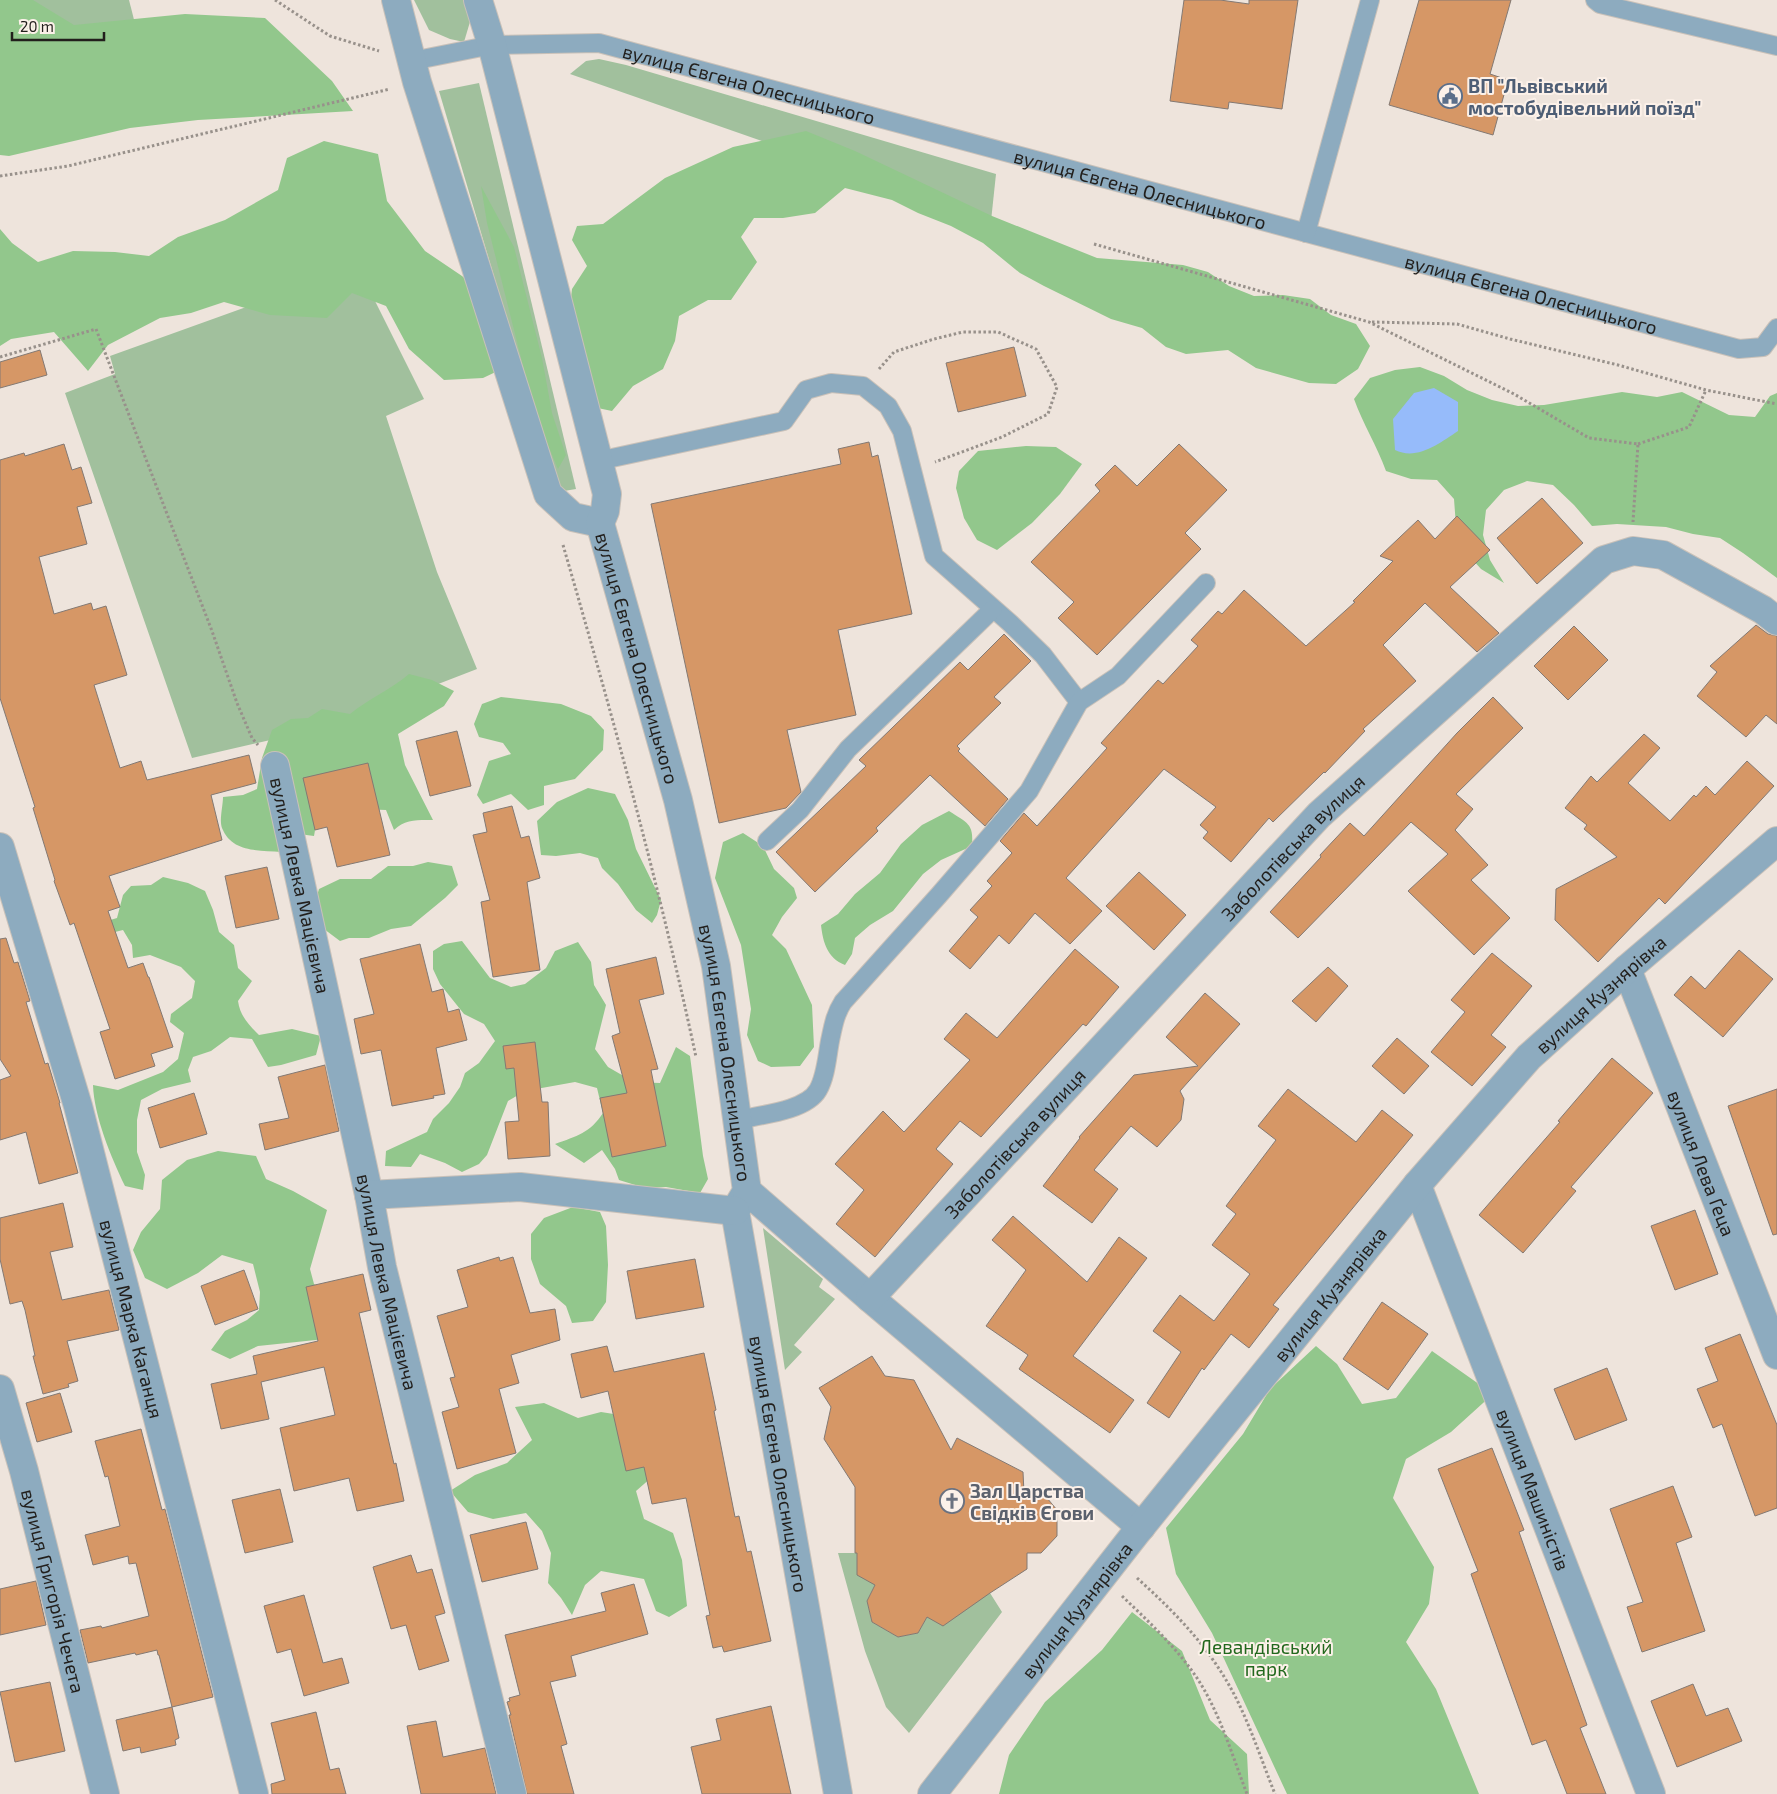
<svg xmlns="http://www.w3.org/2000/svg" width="1777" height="1794" font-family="'Exo 2',sans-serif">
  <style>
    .green { fill: #a1c09d }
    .forest { fill: #92c78c }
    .water { fill: #96bbfa }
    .building { fill: #d69766; stroke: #837973 }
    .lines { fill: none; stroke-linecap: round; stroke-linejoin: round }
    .lane-casing { stroke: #c9c1b9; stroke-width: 20 }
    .street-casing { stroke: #c9c1b9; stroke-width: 30 }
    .path { stroke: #98918b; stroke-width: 3; stroke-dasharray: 2.5 2.5; stroke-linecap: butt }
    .lane { stroke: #8dabbf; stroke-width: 18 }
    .street { stroke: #8dabbf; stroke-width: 28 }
    .labels { text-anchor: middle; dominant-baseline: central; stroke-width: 4; stroke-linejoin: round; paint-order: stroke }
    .street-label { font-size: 19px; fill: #221f1c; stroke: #fcf1e9 }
    .service-label { font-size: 19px; font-weight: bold; fill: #4e5e75; stroke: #fcf1e9; text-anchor: start }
    .worship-label { font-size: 19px; font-weight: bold; fill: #5b616d; stroke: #fcf1e9; text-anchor: start }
    .park-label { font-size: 19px; fill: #22681d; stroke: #fcf1e9 }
  </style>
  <rect width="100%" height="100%" fill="#eee4dc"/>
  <g class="green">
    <polygon points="0,0 129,0 143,55"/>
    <polygon points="414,0 463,0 472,15 464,42 450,39 429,30"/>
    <polygon points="599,59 626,65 996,174 991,221 570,74 586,61"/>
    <polygon points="479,83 576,489 558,492 439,91"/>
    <polygon points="358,267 424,399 386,416 437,572 477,669 327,727 192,758 65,393 115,374 110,356"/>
    <polygon points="763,1228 823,1279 819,1287 835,1299 794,1345 802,1352 785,1370"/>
    <polygon points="838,1553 857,1553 875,1585 867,1601 872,1622 898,1637 918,1633 927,1617 990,1593 1002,1612 909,1733 886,1707 865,1651"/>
  </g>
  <g class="forest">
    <polygon points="0,0 33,0 74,25 185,14 265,18 332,81 353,111 198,120 130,128 9,156 0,155"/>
    <polygon points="806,131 855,151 992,216 1097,258 1183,265 1208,272 1229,286 1254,296 1283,295 1310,299 1331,315 1356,324 1370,346 1358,369 1336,384 1309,383 1256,368 1228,350 1186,354 1166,347 1142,328 1111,319 1044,286 1020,273 983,243 951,226 918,213 892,200 845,188 815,213 783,218 754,218 741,237 757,262 731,300 708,300 679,316 675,341 663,369 633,386 612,411 588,406 568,322 572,289 587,266 572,240 577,226 603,224 665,178 733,147"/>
    <polygon points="324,141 378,154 387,201 425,251 462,276 481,293 504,368 483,378 444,380 409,349 386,306 352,293 327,318 270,315 224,302 191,313 160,318 108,345 88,371 54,332 11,339 0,346 0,229 12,243 38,262 73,251 115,252 149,256 178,237 225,220 278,190 287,158"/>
    <polygon points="481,186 514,247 542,358 552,413 566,455 558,469 536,417 487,223"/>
    <path d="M1420,367L1444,376L1467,390L1492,400L1518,406L1544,405L1622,392L1657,397L1682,392L1729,415L1755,417L1770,396L1777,393V578L1743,553L1720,538L1693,534L1666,527L1617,524L1592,526L1574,505L1553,485L1527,481L1504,490L1486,510L1483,535L1490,560L1504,583L1481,569L1464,550L1456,526L1454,499L1437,480L1411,479L1386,471C1377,446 1363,424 1354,399L1370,378L1395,370Z"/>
    <polygon points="1026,446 1056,447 1082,464 1060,494 1032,523 997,550 977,540 964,518 956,488 959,471 978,451"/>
    <path d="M409,674L432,680L454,691L444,706L398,734L405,765L433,820C418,820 405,819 394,830L386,810L361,809L317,819L314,836L299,834L281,852C259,850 232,853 222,828C219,820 223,806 223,797L243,795L257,789L262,758L272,730L291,719L308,718L322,709L350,714C370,698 390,690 409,674Z"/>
    <polygon points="501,697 561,704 591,716 604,730 603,750 575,779 544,786 544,805 528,810 511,794 483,804 477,795 489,761 511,754 503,743 479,737 474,724 482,704"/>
    <polygon points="588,788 615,794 628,820 636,849 661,900 657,915 652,923 636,910 618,884 602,868 598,858 580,853 556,856 541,855 537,821 557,802"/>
    <path d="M949,811C967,823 974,823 972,846L941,860L923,874L893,911L870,925L855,938L852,954L845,965C827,958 823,942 821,925L838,914L855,894L880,873L901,844L922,825Z"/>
    <polygon points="743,833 763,846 774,869 794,888 797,898 782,917 772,935 786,949 812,1005 814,1047 800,1066 771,1067 758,1061 747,1035 751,1009 741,945 715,878 723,842"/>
    <polygon points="428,862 452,866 458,885 445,898 411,926 391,929 369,938 349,938 340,941 324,929 316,899 319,889 340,879 371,879 388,866 413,866"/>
    <path d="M163,877L188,883L205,891L213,910L219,932L234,945L238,968L252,981L238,1001C240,1016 249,1025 259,1035L292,1029L321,1036L316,1055L281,1065L268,1067L252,1039L230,1037L211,1051L193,1057L188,1070L191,1082L162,1089L141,1100L137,1120V1152L145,1175L143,1190L125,1186C111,1157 94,1116 93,1085L118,1090L163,1072L178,1059L184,1033L170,1022L171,1014L192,998L195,981L181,967L150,955L133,958L132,945L123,930L103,935L107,921L117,918L123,895L131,886L151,885Z"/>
    <path d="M462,941L490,978L511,987L525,984L546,968L555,951L578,942L591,962L594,985L606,1005L595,1049L608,1067L634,1082L660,1083L676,1047L690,1056L703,1156L708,1179L700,1193L666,1187L645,1188L619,1180L615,1169L602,1150L584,1163L555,1144C577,1136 590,1133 603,1113L597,1088L575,1082L525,1091L508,1101L487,1155L479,1164L462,1172L445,1163L420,1154L411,1167L385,1166L386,1151L427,1132L433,1119L449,1103L460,1087L465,1073L479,1063L495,1041L484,1024L464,1014L440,984L433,969V951L444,944Z"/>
    <polygon points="218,1151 256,1156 266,1179 293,1191 327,1210 310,1269 314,1284 349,1311 335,1338 258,1346 230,1359 211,1350 225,1331 247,1320 259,1310 260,1292 253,1264 222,1255 198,1273 167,1289 145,1278 133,1250 141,1232 160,1209 162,1180 187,1160"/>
    <polygon points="573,1207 600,1212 606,1226 608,1265 606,1302 593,1321 572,1323 566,1306 540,1284 531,1259 531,1234 544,1218"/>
    <polygon points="1316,1346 1337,1364 1362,1404 1396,1398 1432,1351 1493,1394 1451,1432 1406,1459 1393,1498 1434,1567 1429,1604 1406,1642 1436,1689 1479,1794 1287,1794 1212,1633 1176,1574 1166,1528 1243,1434 1270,1389"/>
    <polygon points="544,1403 578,1418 601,1412 620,1415 660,1470 636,1491 644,1519 673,1533 682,1560 687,1606 669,1617 656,1611 644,1579 601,1571 585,1585 572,1615 561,1598 548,1583 551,1553 542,1531 526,1513 493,1519 468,1512 450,1491 475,1475 507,1463 532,1440 515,1407"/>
    <polygon points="1132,1612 1182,1651 1210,1720 1247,1754 1249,1794 999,1794 1009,1755 1045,1702 1102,1650"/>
  </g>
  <path class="water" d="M1434,388L1458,402V431C1440,443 1417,461 1395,450L1393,419L1414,393Z"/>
  <g class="building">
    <polygon points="1184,0 1220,0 1249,4 1249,0 1298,0 1282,109 1229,102 1228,109 1170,101"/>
    <polygon points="1419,0 1511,0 1490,74 1508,80 1493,135 1389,105"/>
    <polygon points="1014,347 1026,396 958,412 946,363"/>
    <polygon points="40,350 47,375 0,388 0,362"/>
    <polygon points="869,442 872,457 878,455 912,614 838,630 856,715 787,730 801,792 786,808 719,823 651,504 841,464 838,449"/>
    <polygon points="64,444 72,470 81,467 92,503 77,507 87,544 39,557 54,614 91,603 93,610 106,606 127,675 94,685 120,768 141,761 147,780 249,755 256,783 211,795 222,840 109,876 120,907 108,911 128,968 143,963 148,977 149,977 173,1047 151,1054 155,1066 115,1079 100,1032 110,1029 74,923 70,925 54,881 55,880 33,808 35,807 0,698 0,460 24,453 25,456"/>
    <polygon points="1179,444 1227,490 1185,533 1201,549 1097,655 1058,618 1074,602 1031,562 1100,491 1095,485 1115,465 1137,486"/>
    <polygon points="1542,498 1583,543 1537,584 1497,538"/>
    <polygon points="1457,516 1490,550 1450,587 1499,633 1477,652 1425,603 1383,645 1416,681 1363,729 1365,731 1325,773 1324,772 1273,822 1269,818 1231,862 1203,838 1208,832 1200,825 1216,807 1164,769 1066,878 1102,911 1070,944 1035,913 1009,944 999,935 970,969 949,951 978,917 970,910 992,886 987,881 1012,853 1000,841 1024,813 1037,826 1107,748 1101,743 1158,680 1163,684 1198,646 1191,640 1218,611 1222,614 1244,590 1306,646 1355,602 1353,601 1393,561 1380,556 1418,520 1435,539"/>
    <polygon points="1756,625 1768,634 1777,636 1777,724 1766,715 1746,737 1697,696 1717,672 1710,666"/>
    <polygon points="1574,626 1608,660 1568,700 1534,666"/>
    <polygon points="1004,634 1031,661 994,697 1001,703 957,746 960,749 958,751 1008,799 985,826 930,775 876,828 878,831 815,892 776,852 866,766 859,760 960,662 968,670"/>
    <polygon points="1493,697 1523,728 1456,794 1473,809 1455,830 1488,865 1471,880 1510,918 1474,955 1408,891 1448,854 1411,822 1298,938 1270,912 1321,857 1320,855 1350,823 1364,836 1457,733"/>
    <polygon points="457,731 471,786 430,796 416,741"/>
    <polygon points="1644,734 1660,748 1628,783 1670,821 1694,795 1696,797 1706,786 1715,795 1747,761 1774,786 1665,904 1659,898 1598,962 1555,920 1556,889 1617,857 1584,829 1587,825 1565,808 1591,776 1597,782"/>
    <polygon points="368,763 390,855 337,867 327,827 315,830 303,778"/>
    <polygon points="512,806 521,838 529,836 540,878 527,882 540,970 493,977 481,902 490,900 473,835 487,832 483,813"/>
    <polygon points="267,867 279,919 236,928 225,876"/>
    <polygon points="1139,872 1186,915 1154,950 1106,906"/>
    <polygon points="6,938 14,963 18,962 30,1001 26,1002 45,1064 48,1063 60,1103 59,1103 78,1173 39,1184 26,1132 0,1140 0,1080 11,1076 0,1059 0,939"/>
    <polygon points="420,944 432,992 443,989 448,1012 459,1009 467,1040 436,1048 445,1094 433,1096 434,1098 392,1106 381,1050 361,1054 354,1019 374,1014 360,959"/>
    <polygon points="1075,949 1119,987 1086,1026 1083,1024 981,1137 960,1121 936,1149 953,1164 875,1257 836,1224 864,1190 835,1164 883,1111 904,1132 970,1060 944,1039 966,1013 997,1038"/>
    <polygon points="1739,950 1773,979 1723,1037 1674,995 1691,976 1705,989"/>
    <polygon points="1492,953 1532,986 1491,1035 1506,1047 1472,1086 1431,1052 1465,1012 1451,1000"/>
    <polygon points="656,957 664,994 639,1000 658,1069 651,1070 666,1146 612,1157 600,1098 627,1093 612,1036 620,1033 606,969"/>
    <polygon points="1328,967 1348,986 1316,1022 1292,1001"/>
    <polygon points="1205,993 1240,1024 1180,1091 1184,1099 1181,1120 1157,1147 1131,1126 1094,1170 1118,1189 1092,1223 1043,1186 1080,1138 1079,1137 1134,1075 1198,1066 1166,1037"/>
    <polygon points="1397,1038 1429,1066 1404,1094 1372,1066"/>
    <polygon points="535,1042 542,1102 548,1102 550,1156 508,1159 505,1122 519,1121 514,1068 506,1069 503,1046"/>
    <polygon points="1612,1058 1653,1093 1571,1187 1576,1191 1523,1253 1479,1215 1560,1122 1558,1121"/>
    <polygon points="325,1065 339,1131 265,1150 259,1124 289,1118 278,1077"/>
    <polygon points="1288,1089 1356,1142 1382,1110 1413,1135 1273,1305 1279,1309 1249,1348 1231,1334 1204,1370 1202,1368 1169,1418 1147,1403 1181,1352 1153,1331 1180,1295 1214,1321 1250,1274 1212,1245 1236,1214 1226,1206 1276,1140 1258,1126"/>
    <polygon points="1777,1089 1777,1234 1773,1235 1728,1106"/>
    <polygon points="194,1093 207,1134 160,1148 148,1108"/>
    <polygon points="63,1203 73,1247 50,1252 62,1300 109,1290 119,1330 67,1341 78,1381 68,1384 69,1387 43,1394 33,1356 35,1356 25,1310 22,1301 10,1304 0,1259 0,1218"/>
    <polygon points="1695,1210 1718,1274 1675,1290 1651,1226"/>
    <polygon points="1013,1216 1087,1282 1119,1237 1147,1258 1073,1356 1134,1400 1110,1433 1019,1369 1028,1355 986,1326 1026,1270 992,1240"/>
    <polygon points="499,1257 500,1261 513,1257 530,1313 555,1309 560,1340 511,1355 519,1383 499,1389 516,1453 457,1469 442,1412 459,1407 450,1378 455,1377 437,1316 468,1307 457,1270"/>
    <polygon points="695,1259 704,1307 636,1319 627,1271"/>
    <polygon points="244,1270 258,1309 215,1325 201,1286"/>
    <polygon points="363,1274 371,1310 359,1313 394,1464 396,1463 404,1501 357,1511 349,1478 294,1491 280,1428 335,1415 324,1367 261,1382 269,1419 221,1429 211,1384 257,1374 253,1356 318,1341 306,1287"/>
    <polygon points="1382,1302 1428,1334 1388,1390 1343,1359"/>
    <polygon points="1740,1334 1777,1425 1777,1508 1755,1516 1722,1424 1713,1428 1697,1389 1718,1381 1705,1348"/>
    <polygon points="607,1346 614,1372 704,1353 716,1410 714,1411 735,1517 739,1516 747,1552 751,1551 771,1641 724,1652 722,1646 713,1648 706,1616 710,1615 686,1498 652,1504 644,1467 626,1471 608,1391 581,1398 571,1354"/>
    <polygon points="872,1356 885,1376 914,1380 951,1450 957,1438 1023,1472 1024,1493 1042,1492 1057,1510 1057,1536 1041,1553 1027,1553 1027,1569 990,1593 943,1626 927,1617 918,1633 898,1637 872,1622 867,1601 875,1585 857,1575 857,1553 855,1553 855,1487 824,1439 831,1407 819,1388"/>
    <polygon points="1607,1368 1627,1420 1575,1440 1554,1389"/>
    <polygon points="60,1393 72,1432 37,1442 26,1403"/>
    <polygon points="141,1429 162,1510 165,1509 213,1697 172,1707 159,1655 158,1655 157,1650 136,1655 135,1653 88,1663 80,1630 101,1626 102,1628 149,1616 136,1563 129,1564 128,1556 93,1565 85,1535 120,1526 108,1476 105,1477 95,1441"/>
    <polygon points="1492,1448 1524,1530 1519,1532 1587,1725 1580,1728 1606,1794 1567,1794 1546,1740 1532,1745 1471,1574 1478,1571 1438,1469"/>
    <polygon points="1673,1486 1692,1537 1676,1543 1705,1631 1642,1652 1627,1607 1643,1602 1610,1509"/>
    <polygon points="280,1489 293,1542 245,1553 232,1500"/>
    <polygon points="526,1522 538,1569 482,1582 470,1535"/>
    <polygon points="411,1555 417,1573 432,1569 445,1613 435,1616 449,1661 419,1670 406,1625 391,1629 373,1567"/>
    <polygon points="36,1581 46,1625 0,1635 0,1589"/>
    <polygon points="634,1584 648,1634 571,1656 576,1676 550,1682 567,1744 561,1746 574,1794 527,1794 509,1715 511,1715 507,1702 510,1701 509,1698 520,1695 505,1635 606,1611 601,1593"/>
    <polygon points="304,1595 323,1663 342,1658 349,1683 304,1696 291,1649 277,1653 264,1606"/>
    <polygon points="50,1682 65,1751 15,1762 0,1692"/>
    <polygon points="1693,1684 1706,1716 1728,1708 1742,1741 1677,1767 1651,1701"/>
    <polygon points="771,1706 791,1794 702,1794 691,1747 721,1740 716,1719"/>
    <polygon points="172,1707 179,1738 175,1740 176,1745 141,1753 140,1747 123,1751 116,1720"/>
    <polygon points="316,1712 330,1770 339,1768 346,1794 272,1794 271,1784 285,1780 271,1723"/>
    <polygon points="436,1721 443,1757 485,1748 496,1794 421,1794 407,1726"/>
  </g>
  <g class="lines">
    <defs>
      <g id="lane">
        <polyline points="1595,0 1600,4 1777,46"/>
        <path id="s1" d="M412,61L492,45L599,43L1739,349L1763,347L1777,328"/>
        <polyline points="1306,233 1370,0"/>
        <polyline points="598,461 784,421 806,390 831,383 863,386 888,406 902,431 934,556 1010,623 1043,655 1079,702"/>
        <polyline points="767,841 800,810 848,749 993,609"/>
        <path d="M737,1120C760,1115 806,1111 818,1090C826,1076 827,1057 830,1041C833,1027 835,1014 843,1002L939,895L1029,791L1079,702L1118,676L1206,583"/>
      </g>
      <g id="street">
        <polyline points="396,0 417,82 548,494 573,517 600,523"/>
        <path id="s2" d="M478,0L492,45L607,494L605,511L600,523L678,800L716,966L747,1191L735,1211L838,1794"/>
        <path id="s3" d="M275,766L369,1195L382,1267L512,1794"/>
        <path id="s4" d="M0,847L78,1106L254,1794"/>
        <path id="s5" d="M1627,969L1777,1355"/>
        <path id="s6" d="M1417,1185L1651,1794"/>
        <polyline points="747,1191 870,1298 1141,1527"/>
        <polyline points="369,1195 520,1187 735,1211"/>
        <path id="s7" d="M870,1298L1319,815L1604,560L1633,551L1663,555L1763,610L1777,621"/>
        <path id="s8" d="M0,1389L24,1471L105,1794"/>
        <path id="s9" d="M932,1794L1136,1533L1417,1185L1529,1057L1627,969L1777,841"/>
      </g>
    </defs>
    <use href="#lane" class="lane-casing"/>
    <use href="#street" class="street-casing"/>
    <g class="path">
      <polyline points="275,0 330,36 379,51"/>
      <polyline points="0,176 68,166 390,89"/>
      <polyline points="1094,244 1369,322 1514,394 1589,438 1638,444 1633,522"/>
      <polyline points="1372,322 1457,324 1510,339 1618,365 1706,390 1777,404"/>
      <polyline points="0,357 96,329 212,631 237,703 252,738 258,745"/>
      <polyline points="879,369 894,352 934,339 963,332 998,332 1036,349 1057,387 1048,414 1002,437 935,462"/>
      <polyline points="1638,444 1689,427 1706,390"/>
      <path d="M563,545C612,714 659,884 696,1057"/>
      <path d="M1137,1578C1178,1615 1213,1651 1238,1702C1252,1731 1263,1764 1275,1794"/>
      <path d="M1122,1596C1149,1622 1176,1647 1197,1678C1220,1713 1232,1755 1247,1794"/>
    </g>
    <use href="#lane" class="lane"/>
    <use href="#street" class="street"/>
  </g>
  <defs>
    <symbol id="civic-ring" viewBox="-11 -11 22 22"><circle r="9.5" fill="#fcf1e9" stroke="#5c6f8a" stroke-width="1.5"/><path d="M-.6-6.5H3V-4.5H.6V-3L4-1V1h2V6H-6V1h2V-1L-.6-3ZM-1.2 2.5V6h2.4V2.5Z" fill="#5c6f8a"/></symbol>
    <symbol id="church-ring" viewBox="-11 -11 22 22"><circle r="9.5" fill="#fcf1e9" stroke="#6b7280" stroke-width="1.5"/><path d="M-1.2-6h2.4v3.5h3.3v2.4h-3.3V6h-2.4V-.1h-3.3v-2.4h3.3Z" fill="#6b7280"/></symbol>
  </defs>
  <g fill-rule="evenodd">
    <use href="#civic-ring" x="1436" y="82" width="28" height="28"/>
    <use href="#church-ring" x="938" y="1487" width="28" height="28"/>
  </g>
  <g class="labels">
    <g class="street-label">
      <text stroke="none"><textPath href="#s1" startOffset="344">вулиця Євгена Олесницького</textPath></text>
      <text stroke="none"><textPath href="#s1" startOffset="749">вулиця Євгена Олесницького</textPath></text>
      <text stroke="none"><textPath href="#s1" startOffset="1154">вулиця Євгена Олесницького</textPath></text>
      <text stroke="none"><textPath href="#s2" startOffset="681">вулиця Євгена Олесницького</textPath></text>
      <text stroke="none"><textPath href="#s7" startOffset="618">Заболотівська вулиця</textPath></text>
      <text stroke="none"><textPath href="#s3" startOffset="122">вулиця Левка Мацієвича</textPath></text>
      <text stroke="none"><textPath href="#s9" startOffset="1044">вулиця Кузнярівка</textPath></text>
      <text stroke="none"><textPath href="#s2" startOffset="1086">вулиця Євгена Олесницького</textPath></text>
      <text stroke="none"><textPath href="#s7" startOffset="212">Заболотівська вулиця</textPath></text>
      <text stroke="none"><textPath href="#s5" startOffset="208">вулиця Лева Ґеца</textPath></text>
      <text stroke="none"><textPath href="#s3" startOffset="528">вулиця Левка Мацієвича</textPath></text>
      <text stroke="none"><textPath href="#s9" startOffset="639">вулиця Кузнярівка</textPath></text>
      <text stroke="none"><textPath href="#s4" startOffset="490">вулиця Марка Каганця</textPath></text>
      <text stroke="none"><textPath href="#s2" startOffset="1506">вулиця Євгена Олесницького</textPath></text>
      <text stroke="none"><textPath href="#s6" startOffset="326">вулиця Машиністів</textPath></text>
      <text stroke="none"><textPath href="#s8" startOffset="209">вулиця Григорія Чечета</textPath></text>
      <text stroke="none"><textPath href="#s9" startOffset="234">вулиця Кузнярівка</textPath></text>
    </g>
    <g class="service-label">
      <text x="1468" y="85">ВП "Львівський<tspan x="1468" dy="22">мостобудівельний поїзд"</tspan></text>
    </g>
    <g class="worship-label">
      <text x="970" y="1490">Зал Царства<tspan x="970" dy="22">Свідків Єгови</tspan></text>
    </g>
    <g class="park-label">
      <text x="1266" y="1646">Левандівський<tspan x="1266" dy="22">парк</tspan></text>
    </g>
  </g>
  <path d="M12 32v8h92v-8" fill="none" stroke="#221f1c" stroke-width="2.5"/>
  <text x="20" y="32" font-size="15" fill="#221f1c" stroke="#fcf1e9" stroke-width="4" paint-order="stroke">20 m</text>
</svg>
